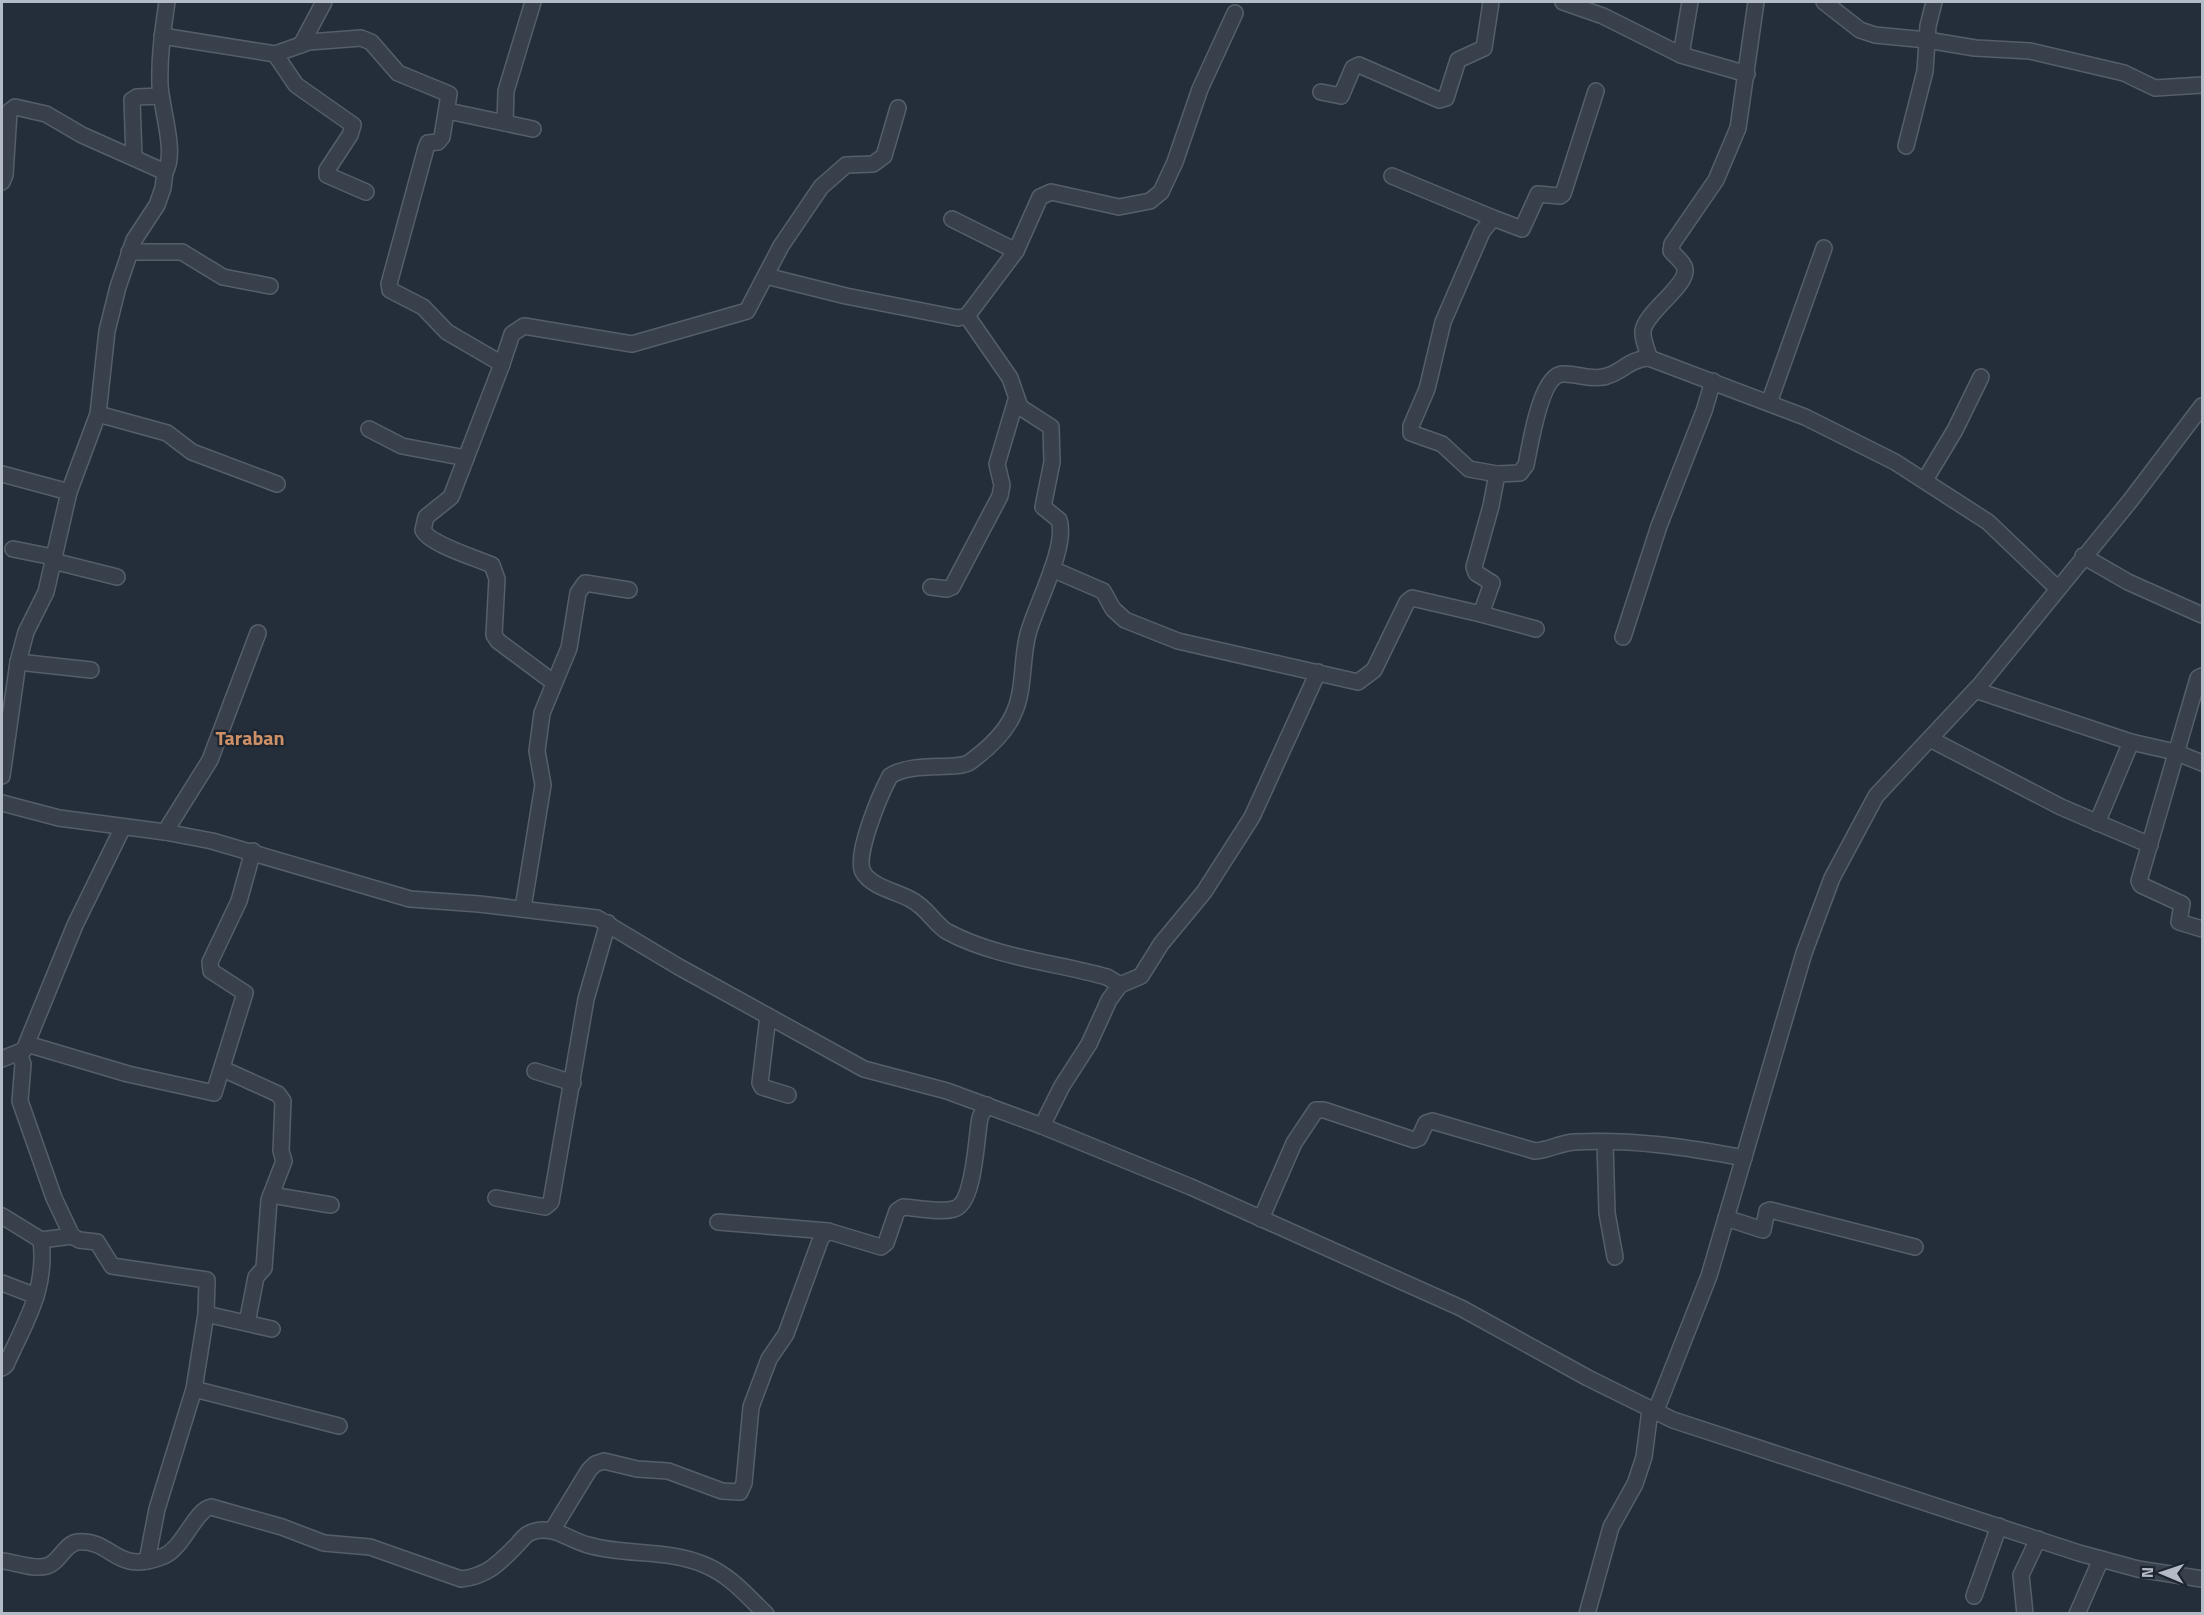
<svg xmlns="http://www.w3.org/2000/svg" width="2204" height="1615" font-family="'Titillium Web',sans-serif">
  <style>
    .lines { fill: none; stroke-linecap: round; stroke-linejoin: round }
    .minor-casing { stroke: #565e69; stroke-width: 18 }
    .minor { stroke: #38404b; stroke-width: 15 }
    .labels { text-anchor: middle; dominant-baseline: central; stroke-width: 4.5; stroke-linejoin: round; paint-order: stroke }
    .quarter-label { font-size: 20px; font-weight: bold; fill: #ce9167; stroke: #1d2530 }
  </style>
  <rect width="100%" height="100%" fill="#242e3b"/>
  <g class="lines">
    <defs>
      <g id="minor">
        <polyline points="1563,2 1603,16 1681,55 1747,74"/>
        <polyline points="1824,2 1860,30 1875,35 1927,40 1975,48 2030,51 2124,73 2155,88 2202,85"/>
        <polyline points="162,36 275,54 309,42 361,38 371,42 398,73 449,94 442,137 438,142 428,143 426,148 389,284 390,290 423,307 447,332 502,364 466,458 402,446 369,429"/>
        <polyline points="301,45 324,2"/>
        <polyline points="275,54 296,85 353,125 350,135 327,170 327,175 366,192"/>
        <polyline points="1681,55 1690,2"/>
        <path d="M1596,91L1563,194L1560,196L1538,194L1522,229L1493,218L1482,232L1443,322L1427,389L1411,426V433L1442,444L1469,469L1497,474L1520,473L1526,465C1530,447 1540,376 1562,374C1576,373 1589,380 1603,377C1621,374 1628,359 1649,358L1805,417L1895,462L1988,522L2057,588"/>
        <polyline points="1321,92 1341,96 1353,68 1359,65 1439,100 1446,98 1458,60 1484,48 1491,2"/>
        <polyline points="448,111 533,129"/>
        <polyline points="505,123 506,91 533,2"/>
        <polyline points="1906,146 1925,71 1928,26 1934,2"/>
        <polyline points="134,158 132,100 137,97 161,96"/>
        <polyline points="1392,176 1493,218"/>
        <path d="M2,182L5,175L9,112L15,107L46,114L82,135L165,172C177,154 161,107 160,85C159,57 163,29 167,2"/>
        <polyline points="952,219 1016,251"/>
        <polyline points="129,252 182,252 223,277 270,286"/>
        <polyline points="766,276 846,296 958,318 967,316 1016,251 1040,197 1051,192 1119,207 1150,201 1161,192 1175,162 1200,89 1235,13"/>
        <path d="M967,316L1010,378L1020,407L1051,427L1052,462L1043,507L1059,520C1068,546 1035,607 1028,634C1021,660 1025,691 1013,715C1005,733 985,751 970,762C958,771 912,761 890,776C881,793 854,855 863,872C870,886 897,892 910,899C927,907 936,926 948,932C994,957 1057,963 1107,977L1120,985"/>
        <path d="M1649,358C1648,350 1642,340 1643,331C1645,311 1693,283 1684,266C1681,260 1675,256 1671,251L1672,244L1716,180L1738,128L1756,2"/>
        <polyline points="502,364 512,334 524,326 632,344 747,311 781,246 821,187 846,165 873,164 884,156 898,108"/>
        <polyline points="1769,403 1824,248"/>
        <polyline points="98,414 167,433 192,452 277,484"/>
        <path d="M466,458L451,497L426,517L423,530C429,544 476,558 492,565L497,579L494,635L498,641L553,682"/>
        <polyline points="2,474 69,492 46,592 26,632 18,662 2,776"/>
        <polyline points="1925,480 1955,430 1981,377"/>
        <polyline points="69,492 98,414 107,331 118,287 134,240 157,205 163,188 165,172"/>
        <polyline points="13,549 53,557"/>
        <polyline points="2083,556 2128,582 2202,615"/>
        <polyline points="53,561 117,577"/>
        <polyline points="1052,569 1103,591 1113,609 1125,620 1178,641 1358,682 1374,670 1407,602 1412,598 1481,614 1492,583 1476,573 1474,567 1491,506 1497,474"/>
        <polyline points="931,587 947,589 952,587 1000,496 1002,485 997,464 1016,400"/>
        <polyline points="1481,614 1536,629"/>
        <polyline points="1623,637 1659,526 1704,411 1713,381"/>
        <polyline points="18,662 91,670"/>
        <polyline points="2202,676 2198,678 2139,881 2141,885 2182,904 2179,922 2202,929"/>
        <polyline points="1975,690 2131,742"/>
        <polyline points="1930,739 2061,807 2150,845"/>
        <polyline points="2,803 59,818 165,832 212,841 410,899 479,904 597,918 679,967 864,1069 947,1091 1042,1126 1191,1187 1461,1308 1588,1378 1673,1420 2079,1553 2138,1569 2202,1579"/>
        <polyline points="2097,823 2131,742 2175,752 2202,763"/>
        <polyline points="165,832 210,760 258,633"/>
        <polyline points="523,908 543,785 537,751 542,713 569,648 578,593 585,583 629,590"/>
        <polyline points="768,1016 760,1083 762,1087 788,1095"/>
        <polyline points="27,1044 128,1074 214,1093 245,993 211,971 210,962 239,901 253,851"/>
        <polyline points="19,1053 23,1064 20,1101 54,1198 72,1236 79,1240 97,1242 112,1266 207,1280 206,1314 194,1389 157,1509 147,1561"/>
        <polyline points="2,1059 24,1050 75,925 123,827"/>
        <polyline points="223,1069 278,1094 283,1101 281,1151 284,1161 269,1200 264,1268 256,1277 247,1323"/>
        <polyline points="535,1071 573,1083"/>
        <polyline points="1042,1126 1062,1086 1089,1044 1109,1000 1120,985 1141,976 1161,944 1204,892 1252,817 1318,672"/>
        <polyline points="1605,1142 1607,1213 1615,1257"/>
        <polyline points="271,1195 331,1205"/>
        <polyline points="496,1198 545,1207 551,1202 586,999 608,923"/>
        <polyline points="2,1216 41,1240 72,1236"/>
        <polyline points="1726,1218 1763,1230 1767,1211 1770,1210 1915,1247"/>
        <path d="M1261,1219L1294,1143L1316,1110H1324L1414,1140L1419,1138L1426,1123L1432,1121L1535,1151C1549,1150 1560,1143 1574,1142C1632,1139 1687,1147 1744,1158"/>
        <polyline points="718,1222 828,1231"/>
        <polyline points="2,1283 36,1296"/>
        <polyline points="206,1314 272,1329"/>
        <path d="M2,1368L6,1365C26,1320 47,1290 41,1240"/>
        <polyline points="194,1389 339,1426"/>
        <polyline points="1655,1413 1709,1276 1804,953 1832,878 1876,796 1980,685 2130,501 2202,406"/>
        <path d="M553,1529L589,1470L595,1464L604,1461L637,1469L668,1471L722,1491L740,1492L744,1483L751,1407L769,1359L786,1334L821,1238L828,1231L881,1247L886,1243L897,1211L903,1207C918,1208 940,1213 954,1209C975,1204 976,1136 980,1118C981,1114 985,1109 987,1105"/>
        <path d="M2,1561C16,1562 33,1570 47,1566C60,1562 65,1543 78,1542C113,1539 115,1576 164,1556C184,1547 195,1510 211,1507L282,1527L324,1543L370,1547L461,1579C488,1576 500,1562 518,1544C522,1539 526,1534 532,1532C554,1525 567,1539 588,1545C626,1556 669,1549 705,1565C731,1576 746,1595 766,1614"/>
        <polyline points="1974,1596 1999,1526"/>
        <polyline points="1587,1614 1611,1527 1635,1484 1644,1457 1650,1410"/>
        <polyline points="2025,1614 2021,1575 2038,1539"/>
        <polyline points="2077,1614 2101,1559"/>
      </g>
    </defs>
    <use href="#minor" class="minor-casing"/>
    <use href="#minor" class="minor"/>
  </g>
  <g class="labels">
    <g class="quarter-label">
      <text x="250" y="737">Taraban</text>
    </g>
  </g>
  <rect width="2204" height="1615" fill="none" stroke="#b3bbc7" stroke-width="6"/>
  <g transform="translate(2162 1573) rotate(272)" stroke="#1d2530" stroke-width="4.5" paint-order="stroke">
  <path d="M0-4.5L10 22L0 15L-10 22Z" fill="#b3bbc7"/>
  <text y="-9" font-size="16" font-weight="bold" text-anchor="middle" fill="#b3bbc7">N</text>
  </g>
</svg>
